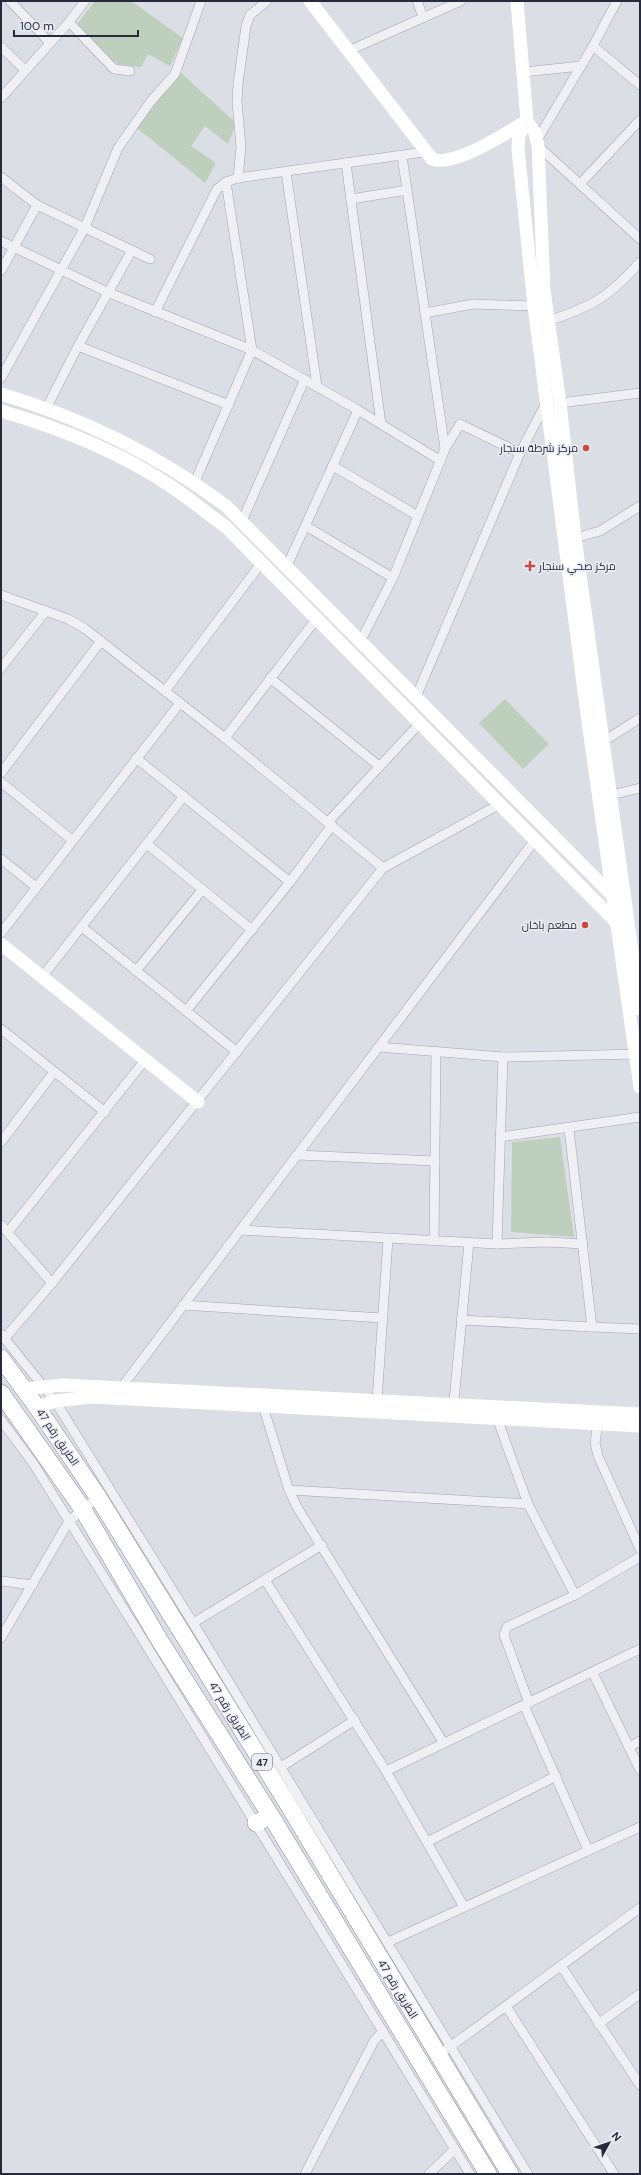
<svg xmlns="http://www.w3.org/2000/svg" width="641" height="2175" font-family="'DM Sans',Cairo,sans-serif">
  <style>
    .green { fill: #bfcfbe }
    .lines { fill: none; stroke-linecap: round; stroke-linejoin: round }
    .street-casing { stroke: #a2a4af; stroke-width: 10 }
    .highway-casing { stroke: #84899b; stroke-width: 18 }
    .street { stroke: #efeff4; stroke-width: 9 }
    .secondary { stroke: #fff; stroke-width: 13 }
    .highway { stroke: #fff; stroke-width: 17 }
    .poi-dot { fill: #c74b45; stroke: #ebedf4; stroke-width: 1.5 }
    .labels { text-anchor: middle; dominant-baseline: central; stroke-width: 3; stroke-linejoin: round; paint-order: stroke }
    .shield { fill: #ebedf4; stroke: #626472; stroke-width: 1 }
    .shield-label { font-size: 10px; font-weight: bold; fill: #272a3b }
    .poi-label { font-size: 11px; fill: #272a3b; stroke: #ebedf4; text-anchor: end }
    .street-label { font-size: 11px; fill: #272a3b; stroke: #ebedf4 }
  </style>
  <rect width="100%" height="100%" fill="#dcdee6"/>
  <g class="green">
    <polygon points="95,1 131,1 183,38 170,66 148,54 141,67 118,64 112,60 77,24"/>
    <polygon points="180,72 236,123 228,144 205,126 191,146 216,163 205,183 137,128"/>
    <polygon points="505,699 549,744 523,769 479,723"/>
    <polygon points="560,1137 574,1237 511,1232 512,1142"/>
  </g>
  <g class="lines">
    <defs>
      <g id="street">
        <polyline points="10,1 50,43"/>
        <polyline points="417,1 423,17"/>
        <polyline points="69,22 114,69 130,71"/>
        <polyline points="593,46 640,85"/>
        <polyline points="1,47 25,70"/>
        <polyline points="348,51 461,1"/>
        <polyline points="524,72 581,66"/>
        <polyline points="1,98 69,22 85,1"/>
        <polyline points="537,140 593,46 617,1"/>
        <polyline points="538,146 640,239"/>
        <polyline points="402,156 445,449"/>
        <polyline points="346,163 381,424"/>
        <polyline points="286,172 317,386"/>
        <polyline points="1,177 37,205 150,259"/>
        <polyline points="238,178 241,147 237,102 238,84 246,26 250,15 267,1"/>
        <polyline points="580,184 640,120"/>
        <polyline points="351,199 407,190"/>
        <polyline points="1,241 107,292 252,350 358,410 441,461"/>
        <polyline points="1,271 37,205"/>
        <polyline points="155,312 217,189 226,182"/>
        <polyline points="425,313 473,304 534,306"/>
        <path d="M548,321C593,306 608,298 640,262"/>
        <polyline points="78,346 229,405"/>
        <polyline points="1,378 85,227 118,148 151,101 175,74 201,1"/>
        <polyline points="560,403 640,393"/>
        <polyline points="47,407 78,346 132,250"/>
        <polyline points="333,466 418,516"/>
        <polyline points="194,484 252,350 226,182 238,178 424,152"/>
        <polyline points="242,521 305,379"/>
        <polyline points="306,526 393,578"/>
        <polyline points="575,538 600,531 640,506"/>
        <polyline points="287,566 358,410"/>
        <polyline points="1,595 68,619 84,628 225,738 383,868"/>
        <polyline points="361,640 393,578 445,449 460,424 520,453"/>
        <polyline points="1,668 46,611"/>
        <polyline points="270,678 379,766"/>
        <polyline points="165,691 262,562"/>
        <polyline points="416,697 520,453 547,401"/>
        <polyline points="225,738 317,618"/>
        <polyline points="604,741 640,718"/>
        <polyline points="136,758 290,882"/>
        <polyline points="1,773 101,641"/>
        <polyline points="1,782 72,840"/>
        <polyline points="611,795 640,788"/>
        <polyline points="328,822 420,723"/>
        <polyline points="147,844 252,930"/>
        <polyline points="1,859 36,887"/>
        <polyline points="82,927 237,1052"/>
        <polyline points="1,933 180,703"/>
        <polyline points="136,971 203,889"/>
        <polyline points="42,977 184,796"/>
        <polyline points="186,1011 290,882 332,825"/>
        <polyline points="1,1029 105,1112"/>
        <polyline points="379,1047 503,1057 640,1054"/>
        <polyline points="569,1129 592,1327 640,1329"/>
        <polyline points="500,1137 640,1117"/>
        <polyline points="1,1142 54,1072"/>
        <polyline points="297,1155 435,1161"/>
        <polyline points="1,1225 52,1283"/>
        <polyline points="240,1230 497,1244 547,1242 583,1244"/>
        <polyline points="8,1232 145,1060"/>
        <polyline points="434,1241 436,1051"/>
        <polyline points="497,1244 503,1057"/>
        <polyline points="183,1305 382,1318"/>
        <polyline points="461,1320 592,1327"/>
        <polyline points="1,1334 55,1401 193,1623 528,2174"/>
        <polyline points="5,1338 52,1283 383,868 500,804"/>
        <polyline points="121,1388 535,840"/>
        <polyline points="377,1401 388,1239"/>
        <polyline points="263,1406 289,1490 297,1507 443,1742"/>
        <polyline points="453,1411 469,1243"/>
        <polyline points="497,1418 528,1504 575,1595"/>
        <polyline points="1,1420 33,1463 140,1635 470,2174"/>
        <polyline points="598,1422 595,1443 598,1456 640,1549"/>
        <polyline points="289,1490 528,1504"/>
        <polyline points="265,1580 386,1771 464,1907"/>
        <polyline points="1,1581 33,1585"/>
        <polyline points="193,1623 322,1545"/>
        <polyline points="1,1638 69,1521 98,1497"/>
        <polyline points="593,1673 640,1770"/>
        <polyline points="529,1703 504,1635 507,1627 575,1595 640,1557"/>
        <polyline points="524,1705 588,1850"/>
        <polyline points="629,1747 640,1741"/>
        <polyline points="281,1767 355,1720"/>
        <polyline points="386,1771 640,1649"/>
        <polyline points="427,1842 556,1776"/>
        <polyline points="388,1942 640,1827"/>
        <polyline points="561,1966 640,2085"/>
        <polyline points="506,2006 614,2174"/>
        <polyline points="598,2024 640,1994"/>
        <polyline points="447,2049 640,1908"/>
        <polyline points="305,2174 374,2041 383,2031"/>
        <polyline points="429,2174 455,2149"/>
      </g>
      <g id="highway">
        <polyline points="1,1358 37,1407 98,1497 283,1796 510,2174"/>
        <polyline points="1,1393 82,1508 160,1641 271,1816 488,2174"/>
        <polyline points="256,1823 271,1816"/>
      </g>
    </defs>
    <use href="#street" class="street-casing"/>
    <use href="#highway" class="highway-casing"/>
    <use href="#street" class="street"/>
    <g class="secondary">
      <path d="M310,1L432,159C454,168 507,132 527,121"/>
      <polyline points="517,1 527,121 535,133 538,146 544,290 560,403 575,538 640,1009"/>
      <polyline points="527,121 519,135 518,149 534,306 588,722 640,1087"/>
      <path d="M1,394C82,418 158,455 226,506L614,897"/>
      <path d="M1,411C60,428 120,452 172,487C190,499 208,514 226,527L617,923"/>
      <polyline points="1,944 198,1102"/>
      <polyline points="25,1389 63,1385 640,1414"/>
      <polyline points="37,1407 55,1401 92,1397 640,1426"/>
    </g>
    <use href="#highway" class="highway"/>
  </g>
  <g class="poi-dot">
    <circle cx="586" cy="448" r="4"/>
    <path d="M528 560h4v4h4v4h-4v4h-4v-4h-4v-4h4z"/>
    <circle cx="585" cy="925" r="4"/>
  </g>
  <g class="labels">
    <rect class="shield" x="252" y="1754" width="20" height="16" rx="3"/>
    <g class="shield-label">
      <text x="262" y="1762">47</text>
    </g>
    <g class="poi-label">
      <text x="578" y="448">مركز شرطة سنجار</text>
      <text x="539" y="566" text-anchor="start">مركز صحي سنجار</text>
      <text x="577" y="925">مطعم باخان</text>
    </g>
    <g class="street-label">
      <text transform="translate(58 1437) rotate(56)">الطريق رقم 47</text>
      <text transform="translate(230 1711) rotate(58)">الطريق رقم 47</text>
      <text transform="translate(398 1989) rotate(59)">الطريق رقم 47</text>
    </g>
  </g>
  <rect width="641" height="2175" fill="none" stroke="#272a3b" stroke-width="4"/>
  <g transform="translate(609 2143) rotate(50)" stroke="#ebedf4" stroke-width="3" paint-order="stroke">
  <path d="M0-3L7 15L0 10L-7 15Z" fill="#272a3b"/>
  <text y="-6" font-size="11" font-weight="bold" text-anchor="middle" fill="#272a3b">N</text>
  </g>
  <path d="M14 30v6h124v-6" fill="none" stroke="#272a3b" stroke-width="2"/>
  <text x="20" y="30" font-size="12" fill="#272a3b" stroke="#ebedf4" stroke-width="3" paint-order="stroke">100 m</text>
</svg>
